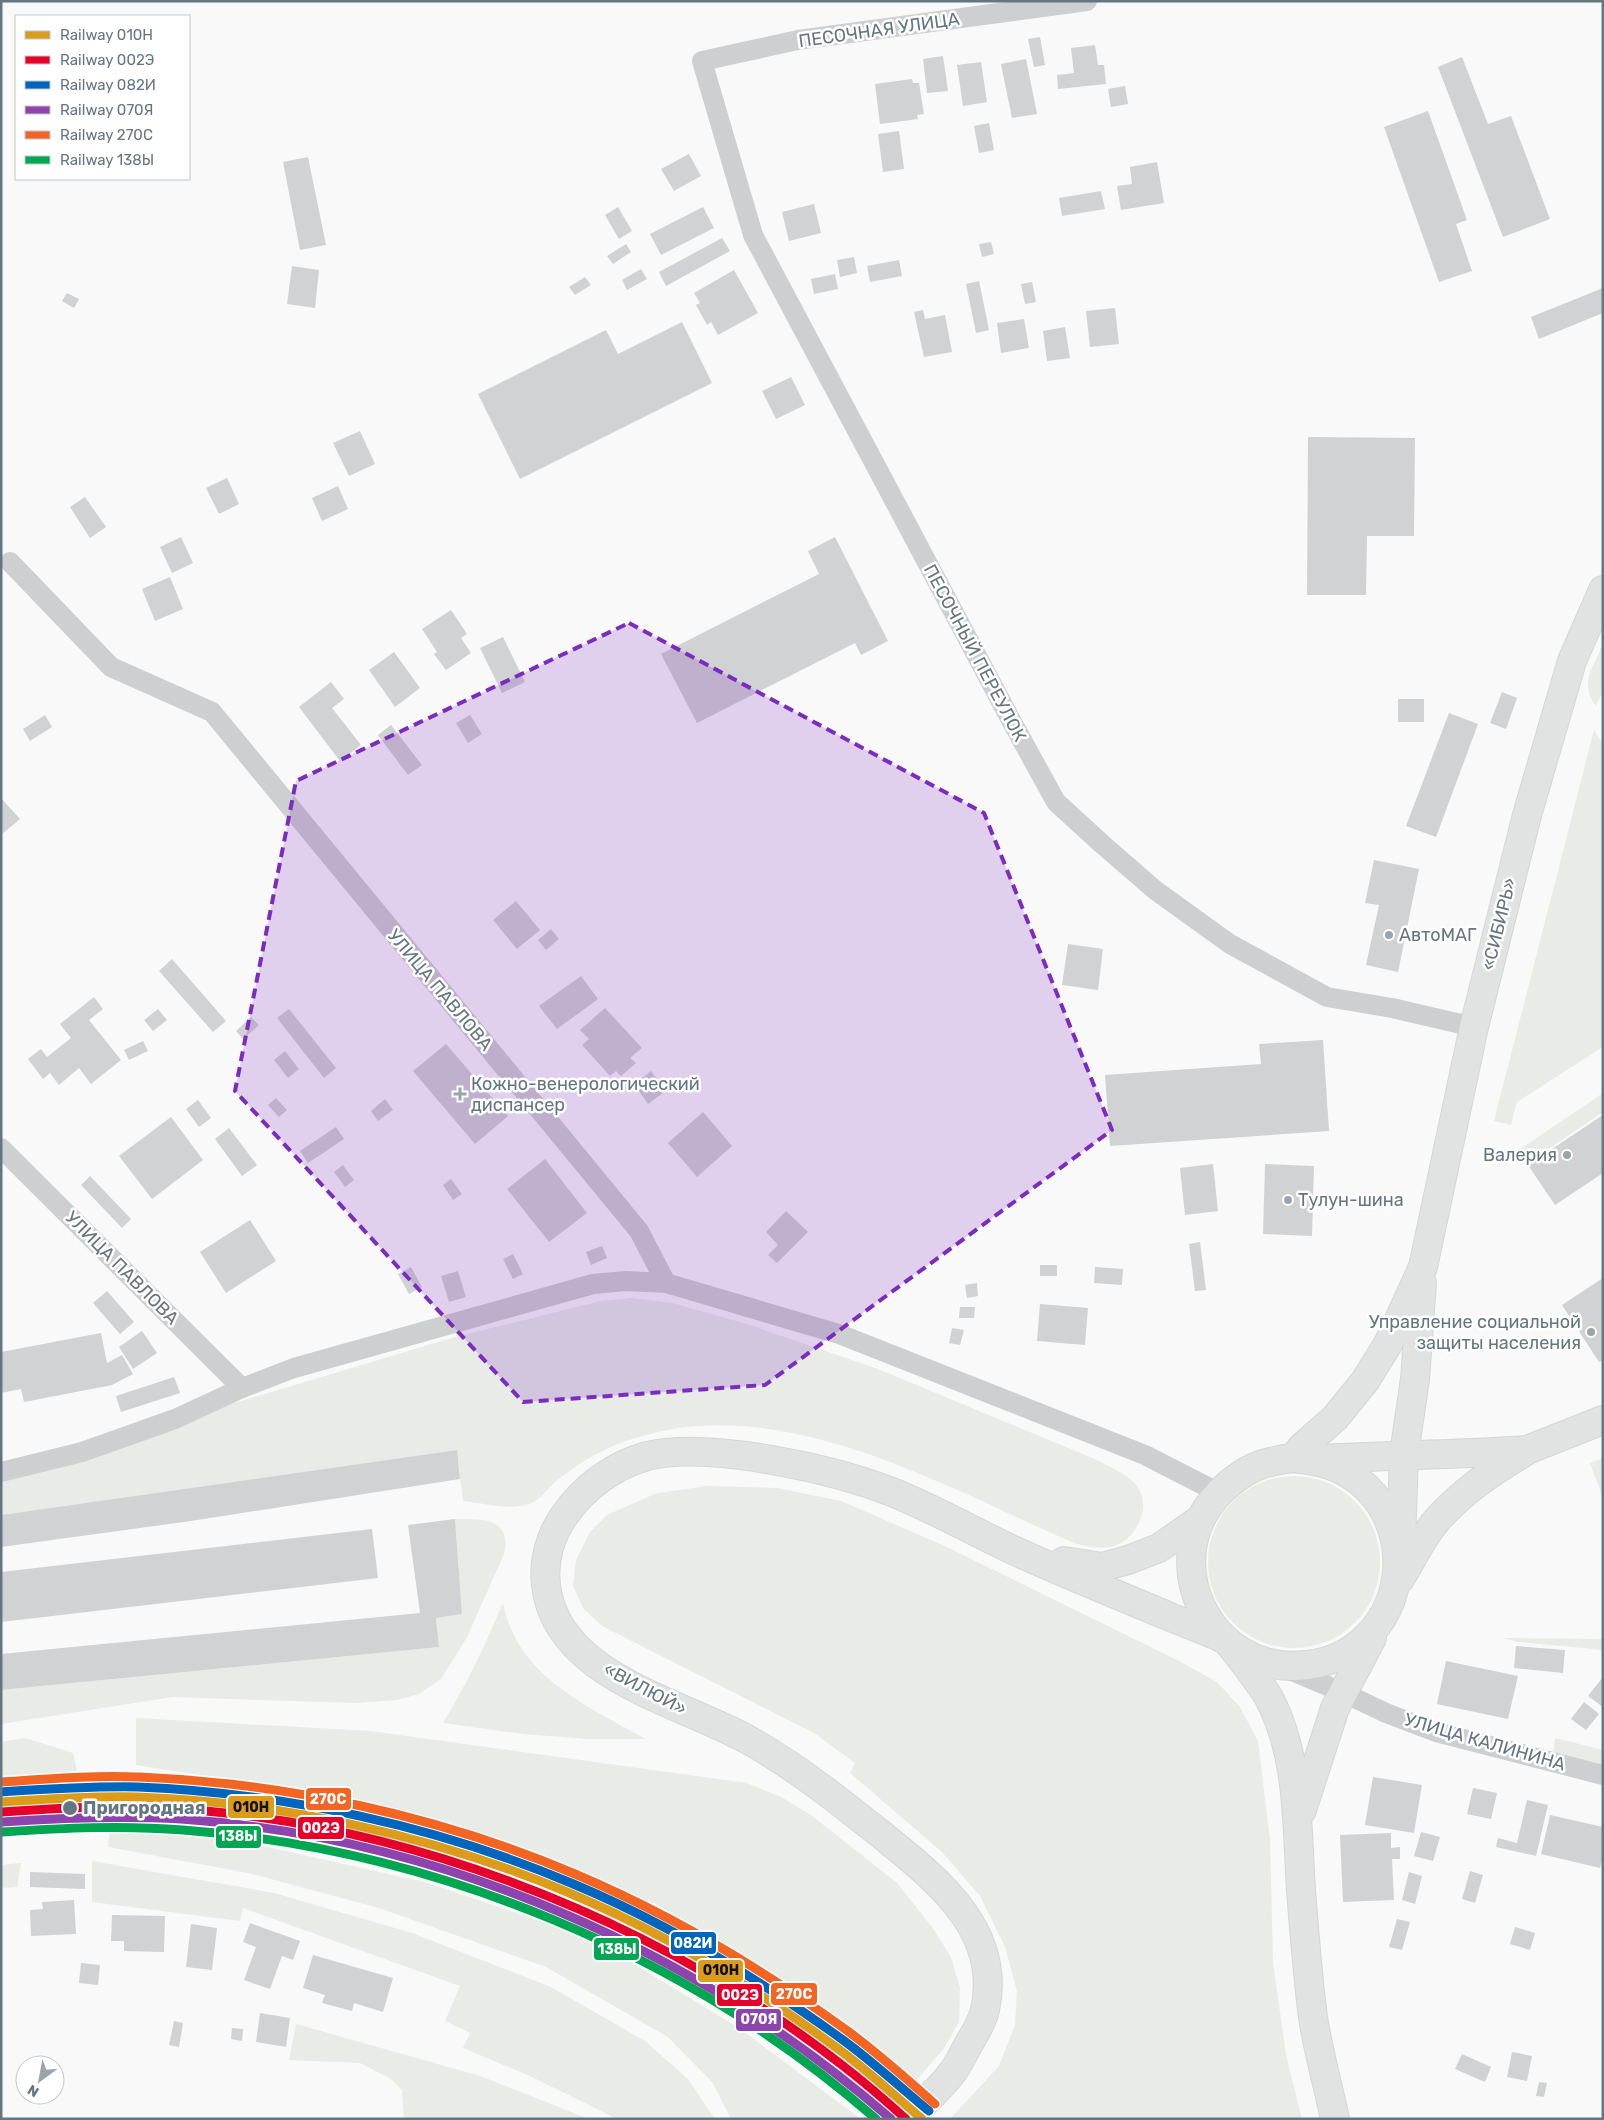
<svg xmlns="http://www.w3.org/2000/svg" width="1604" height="2120" font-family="Rubik,sans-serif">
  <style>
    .green { fill: #e8ebe6 }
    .building { fill: #d0d2d3 }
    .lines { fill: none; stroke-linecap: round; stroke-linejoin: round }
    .secondary-casing { stroke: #d5d6d7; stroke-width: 30 }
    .trunk-casing { stroke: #d5d6d6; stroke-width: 30 }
    .minor { stroke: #cecfd0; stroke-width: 20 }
    .secondary { stroke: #e1e2e2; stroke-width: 28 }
    .trunk { stroke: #e1e2e2; stroke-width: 28 }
    .rail-1-casing { stroke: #fff; stroke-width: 12 }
    .rail-2-casing { stroke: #fff; stroke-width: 12 }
    .rail-3-casing { stroke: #fff; stroke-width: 12 }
    .rail-4-casing { stroke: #fff; stroke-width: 12 }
    .rail-5-casing { stroke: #fff; stroke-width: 12 }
    .rail-6-casing { stroke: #fff; stroke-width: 12 }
    .rail-1 { stroke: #da9c1a; stroke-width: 9 }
    .rail-2 { stroke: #e4002b; stroke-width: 9 }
    .rail-3 { stroke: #0065bd; stroke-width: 9 }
    .rail-4 { stroke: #8e44ad; stroke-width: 9 }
    .rail-5 { stroke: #f26522; stroke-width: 9 }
    .rail-6 { stroke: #00a651; stroke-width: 9 }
    .marked { fill: #7b2cbf; fill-opacity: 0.2; stroke: #7b2cbf; stroke-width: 4; stroke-dasharray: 10 6; stroke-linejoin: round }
    .poi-dot { fill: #99a4ac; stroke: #fff; stroke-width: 2 }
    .stop-dot { fill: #657683; stroke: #fff; stroke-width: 2 }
    .labels { text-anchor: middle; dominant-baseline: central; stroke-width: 5; stroke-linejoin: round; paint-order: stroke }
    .street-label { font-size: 18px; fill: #657683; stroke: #fff }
    .poi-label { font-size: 18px; fill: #657683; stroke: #fff; text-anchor: start }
    .stop-label { font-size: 18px; font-weight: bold; fill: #657683; stroke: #fff; text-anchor: start }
    .line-badge { stroke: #fff; stroke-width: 2 }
    .badge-label { font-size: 14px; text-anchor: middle; font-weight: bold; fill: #fff }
    .pale-badge-label { font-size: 14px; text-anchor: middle; font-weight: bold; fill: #111 }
  </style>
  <rect width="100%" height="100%" fill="#f9f9f9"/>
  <g class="green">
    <path d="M1603,644V691L1596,706C1579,683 1593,668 1603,644Z"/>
    <polygon points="1594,730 1603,744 1603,1047 1517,1102 1511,1125 1494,1121"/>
    <polygon points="1603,1093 1603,1112 1528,1163 1519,1150"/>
    <path d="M631,1298L672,1303L747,1324L878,1369L1097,1460C1110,1467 1126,1473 1136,1485C1152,1505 1139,1533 1119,1544C1105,1551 1088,1547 1074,1543C945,1487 783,1392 639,1437C610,1445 582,1460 559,1479C550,1485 543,1497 534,1502C514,1512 484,1503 463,1501L457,1450L1,1515V1483L221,1407L455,1337L601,1301Z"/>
    <polygon points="1603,1458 1603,1498 1590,1463"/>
    <circle cx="1294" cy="1562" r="86"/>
    <polygon points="708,1486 777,1488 841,1501 947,1547 1175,1659 1217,1682 1240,1707 1258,1741 1270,1840 1273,1962 1286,2055 1302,2119 950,2119 999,2066 1015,2025 1017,1991 1005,1947 980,1896 942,1852 850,1773 855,1763 814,1733 602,1626 583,1608 573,1586 576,1560 590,1532 607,1515 657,1493"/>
    <path d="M455,1519C483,1519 512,1518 504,1554L467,1637L441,1679L419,1694L396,1700L355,1703L173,1697L1,1724V1690L439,1647L436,1618L462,1614Z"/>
    <path d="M503,1603C517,1676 587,1706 646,1739H588L523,1734L443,1723C467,1684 485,1645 503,1603Z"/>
    <polygon points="1503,1638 1603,1639 1603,1650 1518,1642"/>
    <polygon points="136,1718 370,1731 747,1783 781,1797 811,1815 897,1883 932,1927 951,1957 960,1988 959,2022 945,2047 914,2083 807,1996 658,1905 584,1875 421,1821 321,1794 136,1765"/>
    <polygon points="25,1738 73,1753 77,1771 1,1779 1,1742"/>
    <polygon points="1555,1738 1603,1750 1603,1765 1553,1753"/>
    <polygon points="110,1829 245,1842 425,1882 546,1923 621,1956 739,2028 861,2119 731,2119 712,2082 668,2037 546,1967 379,1908 248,1873 108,1847"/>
    <polygon points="92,1861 274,1893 412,1933 551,1987 645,2041 688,2079 715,2119 617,2119 530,2076 463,2048 470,2033 445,2021 460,1986 243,1908 240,1921 92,1902"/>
    <polygon points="21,1863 17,1887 1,1888 1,1865"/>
    <polygon points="296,2024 480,2076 589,2119 404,2119 402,2090 391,2079 360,2063 289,2060"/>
  </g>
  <g class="building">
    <polygon points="1040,37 1045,65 1034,67 1028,39"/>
    <polygon points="1095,45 1098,65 1104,65 1106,84 1058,89 1057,75 1074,73 1071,48"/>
    <polygon points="943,56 948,91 927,93 923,59"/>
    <polygon points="1462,57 1488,124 1511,116 1550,219 1503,237 1438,67"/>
    <polygon points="1026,59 1037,114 1012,118 1001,64"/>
    <polygon points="981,62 987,102 963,106 957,65"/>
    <polygon points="912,79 913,83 919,83 924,114 917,115 918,119 880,124 875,84"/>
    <polygon points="1125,86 1128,104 1111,107 1108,89"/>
    <polygon points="1428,111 1467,220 1456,224 1472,271 1439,282 1384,127"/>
    <polygon points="989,123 994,150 979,153 974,126"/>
    <polygon points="899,131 904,169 883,172 878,134"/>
    <polygon points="689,154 701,176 674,191 661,169"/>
    <polygon points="308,157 326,245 300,250 283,162"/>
    <polygon points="1157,162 1164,203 1121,210 1117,186 1132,184 1130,167"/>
    <polygon points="1101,191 1105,209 1062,216 1059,198"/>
    <polygon points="814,204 821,233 789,241 782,212"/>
    <polygon points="618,207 632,231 619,239 605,215"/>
    <polygon points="703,207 714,228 661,255 650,234"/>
    <polygon points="722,238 730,251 666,286 659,272"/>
    <polygon points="991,242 994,254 982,257 979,244"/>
    <polygon points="626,244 631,252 613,264 607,256"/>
    <polygon points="854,257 857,273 840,277 837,260"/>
    <polygon points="899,260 902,276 870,282 867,266"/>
    <polygon points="292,266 319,270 315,308 287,304"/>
    <polygon points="641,269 647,279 627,290 622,280"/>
    <polygon points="734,270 758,313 718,335 711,322 707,325 696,305 700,303 694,293"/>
    <polygon points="835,274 838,289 814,294 811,279"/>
    <polygon points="585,277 591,285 575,295 569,287"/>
    <polygon points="979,281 989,330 976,333 966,284"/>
    <polygon points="1032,282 1036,302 1025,304 1021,284"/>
    <polygon points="1603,288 1603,313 1539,339 1531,317"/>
    <polygon points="67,293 79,299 74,308 62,301"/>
    <polygon points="1115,308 1119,344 1090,347 1086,311"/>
    <polygon points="923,310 925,319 945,315 952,352 924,357 914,312"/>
    <polygon points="1024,319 1029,348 1001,353 997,323"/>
    <polygon points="682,322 712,383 520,479 478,394 606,330 618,354"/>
    <polygon points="1065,327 1070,358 1047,361 1043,331"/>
    <polygon points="791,377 805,405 776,419 762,391"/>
    <polygon points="360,431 375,464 349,476 333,443"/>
    <polygon points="1308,437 1415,438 1414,536 1367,536 1366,595 1307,595"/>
    <polygon points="227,478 239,504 219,514 206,488"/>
    <polygon points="338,486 348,509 322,521 312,498"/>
    <polygon points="85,497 106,527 90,538 70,507"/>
    <polygon points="181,537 193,563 172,573 160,547"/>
    <polygon points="835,537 888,641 861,655 855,643 697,723 661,654 819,574 808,551"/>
    <polygon points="170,577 183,609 155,621 142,589"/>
    <polygon points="451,610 467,634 461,638 471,653 446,670 434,654 437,652 422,629"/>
    <polygon points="503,637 525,682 502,693 480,648"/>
    <polygon points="394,652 420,688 395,707 369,670"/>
    <polygon points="331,682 344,699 332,708 361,745 340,761 299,707"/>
    <polygon points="1502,692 1517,698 1506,729 1490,723"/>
    <rect x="1398" y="699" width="26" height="23"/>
    <polygon points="1449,713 1478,724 1436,837 1406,826"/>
    <polygon points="45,715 52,727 30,741 23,729"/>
    <polygon points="470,715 482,734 468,743 456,723"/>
    <polygon points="391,725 422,765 408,775 378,735"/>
    <polygon points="1,798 20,819 1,835"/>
    <polygon points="1374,860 1419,869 1398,972 1366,965 1379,905 1365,903"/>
    <polygon points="516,901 540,930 517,949 493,920"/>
    <polygon points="551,929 559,939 546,950 538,940"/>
    <polygon points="1068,944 1103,949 1098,990 1062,985"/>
    <polygon points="172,959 226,1021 213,1032 159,971"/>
    <polygon points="581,976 598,999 557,1029 539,1006"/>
    <polygon points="94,997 103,1009 89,1020 121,1060 91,1084 79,1068 59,1085 50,1073 43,1079 28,1059 41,1049 47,1057 71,1038 60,1024"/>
    <polygon points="605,1008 642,1048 630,1058 636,1063 621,1076 616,1071 610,1076 582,1045 589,1039 580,1030"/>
    <polygon points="158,1009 167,1020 153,1031 144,1020"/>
    <polygon points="289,1009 336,1068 324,1078 277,1018"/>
    <polygon points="251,1017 259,1025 243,1039 236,1031"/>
    <polygon points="1323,1040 1329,1131 1110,1146 1105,1075 1261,1064 1259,1044"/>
    <polygon points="143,1041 148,1051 129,1060 124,1050"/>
    <polygon points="446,1044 508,1116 475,1144 413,1071"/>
    <polygon points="285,1051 299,1069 288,1078 274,1060"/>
    <polygon points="651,1071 666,1091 648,1104 634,1084"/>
    <polygon points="276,1098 287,1110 279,1117 268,1105"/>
    <polygon points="385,1099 393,1110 378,1121 371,1111"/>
    <polygon points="198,1100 211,1118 199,1127 186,1109"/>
    <polygon points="703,1112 732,1146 697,1177 668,1143"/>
    <polygon points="1603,1115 1603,1173 1555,1205 1528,1165"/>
    <polygon points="171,1117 203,1160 152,1199 119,1156"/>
    <polygon points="336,1127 344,1139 308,1163 300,1151"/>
    <polygon points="229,1128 257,1165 242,1176 215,1139"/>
    <polygon points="545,1159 587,1213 549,1242 507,1189"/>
    <polygon points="1213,1164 1218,1211 1185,1215 1180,1168"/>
    <polygon points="1265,1164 1314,1166 1312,1236 1263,1234"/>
    <polygon points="343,1165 354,1180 345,1187 334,1172"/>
    <polygon points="90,1176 131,1219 122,1228 81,1185"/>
    <polygon points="451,1179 462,1194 453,1200 443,1185"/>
    <polygon points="786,1211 808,1232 777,1263 768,1255 778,1245 766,1232"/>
    <polygon points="250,1220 276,1261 226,1293 200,1252"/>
    <polygon points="1200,1242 1206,1290 1195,1291 1189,1244"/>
    <polygon points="602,1246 607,1258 591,1265 586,1252"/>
    <polygon points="513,1254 523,1274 513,1279 503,1259"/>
    <rect x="1040" y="1265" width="17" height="11"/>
    <polygon points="411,1267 422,1287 409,1294 398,1274"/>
    <polygon points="1095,1267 1123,1269 1122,1285 1094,1283"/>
    <polygon points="458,1271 466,1297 449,1302 441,1276"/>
    <polygon points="1603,1278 1603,1360 1599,1362 1562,1305"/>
    <polygon points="977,1283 978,1296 967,1298 965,1285"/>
    <polygon points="107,1291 134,1322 120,1334 93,1303"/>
    <polygon points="1040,1304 1088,1308 1085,1345 1037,1341"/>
    <polygon points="960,1307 975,1307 974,1318 959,1318"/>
    <polygon points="952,1328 964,1330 960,1345 949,1343"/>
    <polygon points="142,1331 157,1353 133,1369 119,1347"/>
    <polygon points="101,1333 107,1363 122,1355 133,1374 112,1385 24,1402 21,1389 1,1393 1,1352"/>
    <polygon points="174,1377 180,1393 121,1412 116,1396"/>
    <polygon points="457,1450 460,1479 191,1521 1,1547 1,1515"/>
    <polygon points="455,1519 462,1614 436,1618 439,1647 1,1690 1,1654 420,1613 408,1525"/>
    <polygon points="372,1529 378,1578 1,1622 1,1572"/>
    <polygon points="1516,1646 1565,1650 1563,1673 1514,1668"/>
    <polygon points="1446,1661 1518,1676 1508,1719 1437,1704"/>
    <polygon points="1603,1677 1603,1707 1588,1696"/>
    <polygon points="1584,1702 1599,1714 1586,1730 1571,1719"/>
    <polygon points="1373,1777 1422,1785 1414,1833 1365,1825"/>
    <polygon points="1473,1788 1497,1793 1491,1819 1467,1814"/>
    <polygon points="1527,1800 1548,1805 1536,1856 1496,1847 1498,1838 1517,1843"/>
    <polygon points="1550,1815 1603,1827 1603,1856 1600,1868 1541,1854"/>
    <polygon points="1421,1832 1440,1837 1433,1861 1414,1856"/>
    <polygon points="1391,1833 1391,1848 1400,1847 1400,1859 1392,1859 1394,1900 1343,1902 1340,1835"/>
    <polygon points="1470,1871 1483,1875 1475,1903 1462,1899"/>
    <polygon points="30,1872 85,1874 85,1889 30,1887"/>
    <polygon points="1409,1872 1422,1876 1415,1904 1402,1900"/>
    <polygon points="74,1900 76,1934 31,1936 30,1910 43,1909 42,1902"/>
    <polygon points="112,1915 165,1916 164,1952 124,1951 124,1941 111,1941"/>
    <polygon points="1397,1919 1410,1922 1402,1950 1389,1947"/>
    <polygon points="250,1923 300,1941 293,1960 282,1956 270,1989 244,1980 256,1947 243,1942"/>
    <polygon points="191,1924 217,1928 212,1970 186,1967"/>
    <polygon points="1515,1927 1535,1933 1530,1950 1510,1944"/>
    <polygon points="313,1955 393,1978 383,2012 354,2003 352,2011 322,2003 325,1995 303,1988"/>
    <polygon points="81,1963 100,1965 98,1985 79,1983"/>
    <polygon points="260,2013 290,2018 286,2047 256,2042"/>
    <polygon points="174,2021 183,2023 179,2047 169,2045"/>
    <polygon points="232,2028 243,2029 242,2041 231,2039"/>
    <polygon points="1512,2052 1532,2056 1527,2081 1507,2077"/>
    <polygon points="1462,2054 1491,2067 1485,2082 1455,2069"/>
    <polygon points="1539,2082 1547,2083 1544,2097 1536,2096"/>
  </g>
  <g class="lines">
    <defs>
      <polyline id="secondary" points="1527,1450 1603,1420"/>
      <g id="trunk">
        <path d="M1293,1458C1312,1460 1330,1463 1347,1473C1402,1504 1413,1580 1375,1628C1358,1649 1334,1662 1307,1665C1210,1677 1152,1559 1222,1490C1246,1468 1261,1462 1293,1458L1302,1447L1335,1418L1365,1381L1388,1344L1423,1267L1474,1027L1527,815L1572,661L1603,590"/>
        <path d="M1322,1459C1390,1455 1459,1455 1527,1450"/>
        <polyline points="1401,1542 1404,1454 1415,1379 1422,1283"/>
        <polyline points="1064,1561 1102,1567 1128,1560 1159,1548 1199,1520"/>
        <path d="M1400,1579C1412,1560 1422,1537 1437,1520C1462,1492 1491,1472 1523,1453"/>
        <polyline points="1302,1810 1335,1708 1372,1638"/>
        <path d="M908,2119C922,2104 939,2090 951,2074C958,2066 962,2056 967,2047C974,2035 982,2023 985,2010C1002,1933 941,1883 888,1840C844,1805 801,1770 752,1742C685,1703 556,1678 546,1585C543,1561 550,1536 564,1516C583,1488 614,1465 647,1456C708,1441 833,1469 892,1492C937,1510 979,1535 1024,1555C1071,1576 1120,1596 1168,1616C1181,1622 1215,1633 1225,1640C1233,1646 1264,1689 1269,1698C1302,1761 1296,1834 1302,1903C1305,1940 1308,1979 1313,2017C1318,2051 1328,2085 1335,2119"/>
      </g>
    </defs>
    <use href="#secondary" class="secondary-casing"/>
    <use href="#trunk" class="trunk-casing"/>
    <g class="minor">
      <polyline points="1087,1 798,40 702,61 753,235 1012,722 1056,802 1102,844 1155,890 1230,944 1327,997 1392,1008 1474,1027"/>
      <polyline points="10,562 111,667 212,712 639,1231 666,1283"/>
      <polyline points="1,1148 242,1388"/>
      <polyline points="1,1472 82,1452 175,1419 242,1388 294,1368 593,1284 626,1281 666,1283 839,1334 1145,1455 1219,1493"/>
      <polyline points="1285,1668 1342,1692 1386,1713 1436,1732 1603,1775"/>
    </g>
    <use href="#secondary" class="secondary"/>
    <use href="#trunk" class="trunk"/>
    <defs>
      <path id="rail-1" d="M1,1802C46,1799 92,1796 137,1797C281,1802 434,1836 567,1892C662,1932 754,1987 837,2048C867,2070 894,2095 922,2119"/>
      <path id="rail-2" d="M2,1812C46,1809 90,1806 135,1807C385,1813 645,1912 842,2065C864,2082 885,2100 906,2119"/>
      <path id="rail-3" d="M1,1792C47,1789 92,1786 138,1787C284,1793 437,1826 571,1883C667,1923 759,1979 843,2040C873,2062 900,2087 929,2111"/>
      <path id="rail-4" d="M2,1822C62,1818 121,1816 181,1819C440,1837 696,1949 891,2119"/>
      <path id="rail-5" d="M1,1782C47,1779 93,1775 139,1777C287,1783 439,1816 575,1874C672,1915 764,1970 849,2032C879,2054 907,2079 935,2104"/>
      <path id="rail-6" d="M3,1832C63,1828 123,1825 183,1830C434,1849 686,1953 876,2119"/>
    </defs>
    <use href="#rail-1" class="rail-1-casing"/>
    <use href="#rail-2" class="rail-2-casing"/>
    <use href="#rail-3" class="rail-3-casing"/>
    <use href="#rail-4" class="rail-4-casing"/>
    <use href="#rail-5" class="rail-5-casing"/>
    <use href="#rail-6" class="rail-6-casing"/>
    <use href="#rail-1" class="rail-1"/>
    <use href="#rail-2" class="rail-2"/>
    <use href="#rail-3" class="rail-3"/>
    <use href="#rail-4" class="rail-4"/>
    <use href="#rail-5" class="rail-5"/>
    <use href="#rail-6" class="rail-6"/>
  </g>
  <path class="marked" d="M629,623L984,813L1112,1130L765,1385L523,1402L235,1091L296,781Z"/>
  <g class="poi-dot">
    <circle cx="1389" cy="935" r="5"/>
    <path d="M457.5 1086.5h5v5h5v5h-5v5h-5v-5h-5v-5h5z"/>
    <circle cx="1567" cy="1155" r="5"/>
    <circle cx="1288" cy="1200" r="5"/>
    <circle cx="1591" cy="1332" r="5"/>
  </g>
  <circle class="stop-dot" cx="70" cy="1808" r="8"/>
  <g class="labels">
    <g class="street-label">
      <text transform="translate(879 30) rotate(-8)">ПЕСОЧНАЯ УЛИЦА</text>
      <text transform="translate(975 653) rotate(62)">ПЕСОЧНЫЙ ПЕРЕУЛОК</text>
      <text transform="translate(1499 924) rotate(-76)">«СИБИРЬ»</text>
      <text transform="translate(440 990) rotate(50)">УЛИЦА ПАВЛОВА</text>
      <text transform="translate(122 1268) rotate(45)">УЛИЦА ПАВЛОВА</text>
      <text transform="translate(645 1689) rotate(28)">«ВИЛЮЙ»</text>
      <text transform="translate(1485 1742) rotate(16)">УЛИЦА КАЛИНИНА</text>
    </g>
    <g class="poi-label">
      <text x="1399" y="935">АвтоМАГ</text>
      <text x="471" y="1084">Кожно-венерологический<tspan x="471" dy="21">диспансер</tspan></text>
      <text x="1557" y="1155" text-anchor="end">Валерия</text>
      <text x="1298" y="1200">Тулун-шина</text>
      <text x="1581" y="1322" text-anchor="end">Управление социальной<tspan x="1581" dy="21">защиты населения</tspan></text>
    </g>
    <g class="stop-label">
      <text x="83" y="1808">Пригородная</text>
    </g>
  </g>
  <g class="line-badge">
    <rect x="305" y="1787" width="47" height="24" rx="5" fill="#f26522"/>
    <rect x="227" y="1795" width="48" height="24" rx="5" fill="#da9c1a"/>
    <rect x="297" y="1816" width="48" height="24" rx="5" fill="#e4002b"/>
    <rect x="215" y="1825" width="47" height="24" rx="5" fill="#00a651"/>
    <rect x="670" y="1931" width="47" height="24" rx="5" fill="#0065bd"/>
    <rect x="593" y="1937" width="47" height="24" rx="5" fill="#00a651"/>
    <rect x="697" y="1959" width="47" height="24" rx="5" fill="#da9c1a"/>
    <rect x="770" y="1982" width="48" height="24" rx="5" fill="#f26522"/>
    <rect x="716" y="1983" width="47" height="24" rx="5" fill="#e4002b"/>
    <rect x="735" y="2008" width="47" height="24" rx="5" fill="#8e44ad"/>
  </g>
  <g class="badge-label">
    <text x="328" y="1804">270С</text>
    <text x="321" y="1833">002Э</text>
    <text x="238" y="1841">138Ы</text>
    <text x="693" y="1948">082И</text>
    <text x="617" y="1954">138Ы</text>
    <text x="794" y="1999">270С</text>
    <text x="740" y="2000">002Э</text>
    <text x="759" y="2024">070Я</text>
  </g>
  <g class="pale-badge-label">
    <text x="251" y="1812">010Н</text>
    <text x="721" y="1975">010Н</text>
  </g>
  <rect width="1604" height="2120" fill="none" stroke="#657683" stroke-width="5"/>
  <rect x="15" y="15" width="175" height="165" fill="#ffffff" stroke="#c1c8cd"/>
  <rect x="25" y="31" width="25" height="8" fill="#da9c1a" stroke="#c1c8cd"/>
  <text x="60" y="40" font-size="15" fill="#657683">Railway 010Н</text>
  <rect x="25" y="56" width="25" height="8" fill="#e4002b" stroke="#c1c8cd"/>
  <text x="60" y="65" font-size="15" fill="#657683">Railway 002Э</text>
  <rect x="25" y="81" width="25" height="8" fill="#0065bd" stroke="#c1c8cd"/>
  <text x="60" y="90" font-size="15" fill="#657683">Railway 082И</text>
  <rect x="25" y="106" width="25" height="8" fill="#8e44ad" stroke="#c1c8cd"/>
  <text x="60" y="115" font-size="15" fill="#657683">Railway 070Я</text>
  <rect x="25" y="131" width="25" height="8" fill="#f26522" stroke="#c1c8cd"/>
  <text x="60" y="140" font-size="15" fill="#657683">Railway 270С</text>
  <rect x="25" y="156" width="25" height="8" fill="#00a651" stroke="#c1c8cd"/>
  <text x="60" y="165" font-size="15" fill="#657683">Railway 138Ы</text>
  <g transform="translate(40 2080) rotate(212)"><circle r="24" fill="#ffffff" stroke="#c1c8cd"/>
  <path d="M0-4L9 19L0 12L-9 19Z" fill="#99a4ac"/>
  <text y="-8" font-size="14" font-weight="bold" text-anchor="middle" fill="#657683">N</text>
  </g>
</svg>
